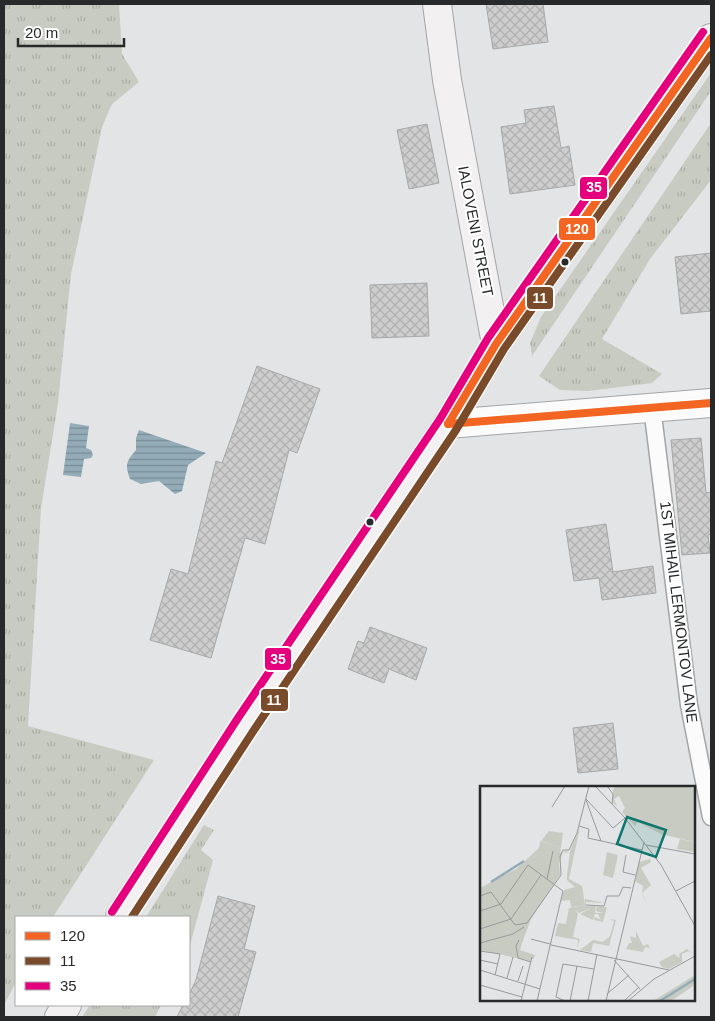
<svg xmlns="http://www.w3.org/2000/svg" width="715" height="1021" font-family="Arial,sans-serif">
  <style>
    .grass { fill: url(#grass-tufts) }
    .water { fill: url(#water-rules) }
    .building { fill: url(#building-cross-hatch); stroke: #a7a8a8 }
    .lines { fill: none; stroke-linecap: round; stroke-linejoin: round }
    .lane-casing { stroke: #a4a5a7; stroke-width: 19 }
    .street-casing { stroke: #a4a5a7; stroke-width: 30 }
    .secondary-casing { stroke: #a4a5a7; stroke-width: 30 }
    .lane { stroke: #fbfbfb; stroke-width: 16 }
    .street { stroke: #fbfbfb; stroke-width: 28 }
    .secondary { stroke: #f3f0f1; stroke-width: 28 }
    .bus-1-casing { stroke: #fff; stroke-width: 11 }
    .bus-2-casing { stroke: #fff; stroke-width: 11 }
    .bus-3-casing { stroke: #fff; stroke-width: 11 }
    .bus-1 { stroke: #f26522; stroke-width: 8 }
    .bus-2 { stroke: #7a4b2a; stroke-width: 8 }
    .bus-3 { stroke: #e5007d; stroke-width: 8 }
    .bus-dot { fill: #27292a; stroke: #fff; stroke-width: 2 }
    .labels { text-anchor: middle; dominant-baseline: central; stroke-width: 4; stroke-linejoin: round; paint-order: stroke }
    .street-label { font-size: 15px; fill: #27292a; stroke: #fff }
    .inset-river { fill: none; stroke: #93acb8; stroke-width: 2.5 }
    .inset-road { fill: none; stroke: #97999b; stroke-width: 1 }
    .view { fill: #0f766e; fill-opacity: 0.15; stroke: #0f766e; stroke-width: 2.5 }
    .inset-edge { fill: none; stroke: #27292a; stroke-width: 2.5 }
    .line-badge { stroke: #fff; stroke-width: 2 }
    .badge-label { font-size: 14px; text-anchor: middle; font-weight: bold; fill: #fff }
  </style>
  <defs>
    <pattern id="grass-tufts" width="24" height="20" patternUnits="userSpaceOnUse" patternTransform="scale(1.25)"><rect width="24" height="20" fill="#c8cbc1"/><path d="M3 7l-1-3M5 7V3M7 7l1-3M15 17l-1-3M17 17v-4M19 17l1-3" fill="none" stroke="#acaea6"/></pattern>
    <pattern id="water-rules" width="6" height="5" patternUnits="userSpaceOnUse" patternTransform="scale(1.25)"><rect width="6" height="5" fill="#93acb8"/><path d="M0 2.5h6" fill="none" stroke="#788c96"/></pattern>
    <pattern id="building-cross-hatch" width="8" height="8" patternUnits="userSpaceOnUse" patternTransform="scale(1.25)"><rect width="8" height="8" fill="#cdcdcd"/><path d="M0 0l8 8M0 8l8-8" fill="none" stroke="#b0b0b0"/></pattern>
  </defs>
  <rect width="100%" height="100%" fill="#e2e4e6"/>
  <g class="grass">
    <polygon points="4,4 119,4 122,54 139,82 112,104 102,127 71,274 58,403 41,508 28,726 154,760 53,917 16,917 16,982 4,1005"/>
    <polygon points="711,73 711,91 532,356 530,343 541,317"/>
    <polygon points="711,123 711,180 650,259 602,339 662,374 652,383 588,391 560,390 539,376"/>
    <polygon points="204,825 214,830 201,850 213,860 189,949 189,917 146,917"/>
    <polygon points="90,1005 161,1005 155,1017 82,1017"/>
  </g>
  <g class="water">
    <polygon points="70,423 89,426 86,448 91,450 93,455 91,458 84,459 81,477 63,475"/>
    <path d="M139,430L206,453L188,465L182,491L175,494L159,481L141,484L130,479C125,464 126,462 136,450V438Z"/>
  </g>
  <g class="building">
    <polygon points="486,4 543,4 548,42 493,49"/>
    <polygon points="554,106 561,148 569,146 575,185 510,194 501,127 526,123 524,110"/>
    <polygon points="427,124 439,183 409,189 397,130"/>
    <polygon points="711,253 711,311 681,314 675,257"/>
    <polygon points="427,283 429,336 372,338 370,285"/>
    <polygon points="257,366 320,389 297,453 289,450 265,544 245,538 211,658 150,640 171,569 188,574 216,461 222,463"/>
    <polygon points="701,438 706,493 711,492 711,534 708,535 710,553 682,555 671,440"/>
    <polygon points="606,524 613,572 653,566 656,593 602,600 599,578 574,581 566,530"/>
    <polygon points="370,627 427,648 416,680 389,669 384,683 348,669 358,641 364,643"/>
    <polygon points="613,723 618,769 578,773 573,728"/>
    <polygon points="218,896 255,906 244,949 256,952 238,1017 177,1017 183,1005 189,1005 189,995 196,980"/>
  </g>
  <g class="lines">
    <defs>
      <polyline id="lane" points="652,407 689,705 711,817"/>
      <polyline id="street" points="448,424 711,403"/>
      <g id="secondary">
        <polyline points="437,4 447,80 496,344"/>
        <polyline points="120,917 246,724 448,424 496,344 711,38"/>
        <polyline points="59,1017 67,1005"/>
      </g>
    </defs>
    <use href="#lane" class="lane-casing"/>
    <use href="#street" class="street-casing"/>
    <use href="#secondary" class="secondary-casing"/>
    <use href="#lane" class="lane"/>
    <use href="#street" class="street"/>
    <use href="#secondary" class="secondary"/>
    <defs>
      <g id="bus-1">
        <polyline points="448,424 496,344 711,38"/>
        <polyline points="448,424 711,403"/>
      </g>
      <polyline id="bus-2" points="132,917 254,730 456,430 504,349 711,55"/>
      <polyline id="bus-3" points="112,912 238,718 440,419 488,338 703,32"/>
    </defs>
    <use href="#bus-1" class="bus-1-casing"/>
    <use href="#bus-2" class="bus-2-casing"/>
    <use href="#bus-3" class="bus-3-casing"/>
    <use href="#bus-1" class="bus-1"/>
    <use href="#bus-2" class="bus-2"/>
    <use href="#bus-3" class="bus-3"/>
  </g>
  <g class="bus-dot">
    <circle cx="565" cy="262" r="4.5"/>
    <circle cx="370" cy="522" r="4.5"/>
  </g>
  <g class="labels">
    <g class="street-label">
      <text transform="translate(476 231) rotate(79)">IALOVENI STREET</text>
      <text transform="translate(679 612) rotate(83)">1ST MIHAIL LERMONTOV LANE</text>
    </g>
  </g>
  <g transform="translate(480 786)">
    <rect width="215" height="215" fill="#e2e4e6"/>
    <path d="M138,0H207L215,3V56L181,48L158,36L155,40L142,26L145,22L139,10L134,13L137,20L133,17V3ZM127,66L138,69L133,92L123,89Z" fill="#c8cbc1"/>
    <path d="M100,41L89,93L102,100L105,119L91,121L90,114L81,115L84,104L95,101L87,94V89L90,65ZM69,45L83,47L81,62L61,55ZM215,189L213,200L191,215H173Z" fill="#c8cbc1"/>
    <path d="M200,53L215,56V66L197,63ZM60,55L81,62L80,68L82,66L86,65L89,67L83,66L79,77L80,89L51,133L41,160L40,164L55,169L54,172L50,175L0,164V102L36,83L59,62ZM170,73L171,76L161,82L171,99L162,107L168,120L162,108L163,100L155,95L159,76ZM105,113L125,117L106,116V120H116L115,127H123L116,125L117,120L127,121L123,136L114,134L115,131L121,134L118,128H115L113,134L100,128L113,121L99,127L95,124L98,128L93,151L100,153L97,162L98,154L75,150L78,137L86,138L89,122L105,119ZM130,133L136,134L129,160L113,157L111,166L100,164L113,154L123,156L130,150L134,135ZM156,145L163,160L168,158L170,162L165,161L163,166L146,163L149,157H152L150,150L156,152ZM207,163L214,168L209,165L202,168V176L189,183L182,181L179,176L194,168L200,172L199,168Z" fill="#c8cbc1"/>
    <path class="inset-river" d="M11,96L44,75M180,215L215,193"/>
    <path class="inset-road" d="M115,0L145,32L181,79L215,140M127,0L133,8L132,18M106,13L133,42L145,32M106,14L121,55M72,21L85,0M99,40L109,43L108,52L162,64M166,59L215,68M146,69L143,86L155,89M67,93L73,65M196,105L215,95M0,110L11,106L35,139L47,137L81,89L80,70L83,64H89L97,47L109,0M106,119L124,120L127,110H139L143,101L151,102M0,125L21,118L48,79L83,105L57,215M0,143L31,133L61,89M51,153L70,158M39,154L36,160L38,172L51,176M0,157L33,148L44,141M71,159L189,184M0,165L20,168L15,189M0,174L18,178M134,174L160,203M0,184L60,203M27,192L33,171M38,195L43,180M0,199L42,211M127,208L149,189M41,215L52,171M85,215L76,211L83,178L114,183M90,215L97,180M108,215L117,168M126,215L164,56M144,215L159,201M148,215L174,193L215,170"/>
    <path class="view" d="M147,31L186,44L176,71L137,58Z"/>
    <rect width="215" height="215" class="inset-edge"/>
  </g>
  <g class="line-badge">
    <rect x="579" y="176" width="29" height="24" rx="5" fill="#e5007d"/>
    <rect x="558" y="217" width="38" height="24" rx="5" fill="#f26522"/>
    <rect x="526" y="286" width="28" height="24" rx="5" fill="#7a4b2a"/>
    <rect x="264" y="647" width="28" height="24" rx="5" fill="#e5007d"/>
    <rect x="260" y="688" width="29" height="24" rx="5" fill="#7a4b2a"/>
  </g>
  <g class="badge-label">
    <text x="594" y="192">35</text>
    <text x="577" y="234">120</text>
    <text x="540" y="303">11</text>
    <text x="278" y="664">35</text>
    <text x="274" y="705">11</text>
  </g>
  <rect width="715" height="1021" fill="none" stroke="#27292a" stroke-width="10"/>
  <rect x="15" y="916" width="175" height="90" fill="#ffffff" stroke="#a9a9aa"/>
  <rect x="25" y="932" width="25" height="8" fill="#f26522" stroke="#a9a9aa"/>
  <text x="60" y="941" font-size="15" fill="#27292a">120</text>
  <rect x="25" y="957" width="25" height="8" fill="#7a4b2a" stroke="#a9a9aa"/>
  <text x="60" y="966" font-size="15" fill="#27292a">11</text>
  <rect x="25" y="982" width="25" height="8" fill="#e5007d" stroke="#a9a9aa"/>
  <text x="60" y="991" font-size="15" fill="#27292a">35</text>
  <path d="M18 38v8h106v-8" fill="none" stroke="#27292a" stroke-width="2.5"/>
  <text x="25" y="38" font-size="15" fill="#27292a" stroke="#ffffff" stroke-width="4" paint-order="stroke">20 m</text>
</svg>
